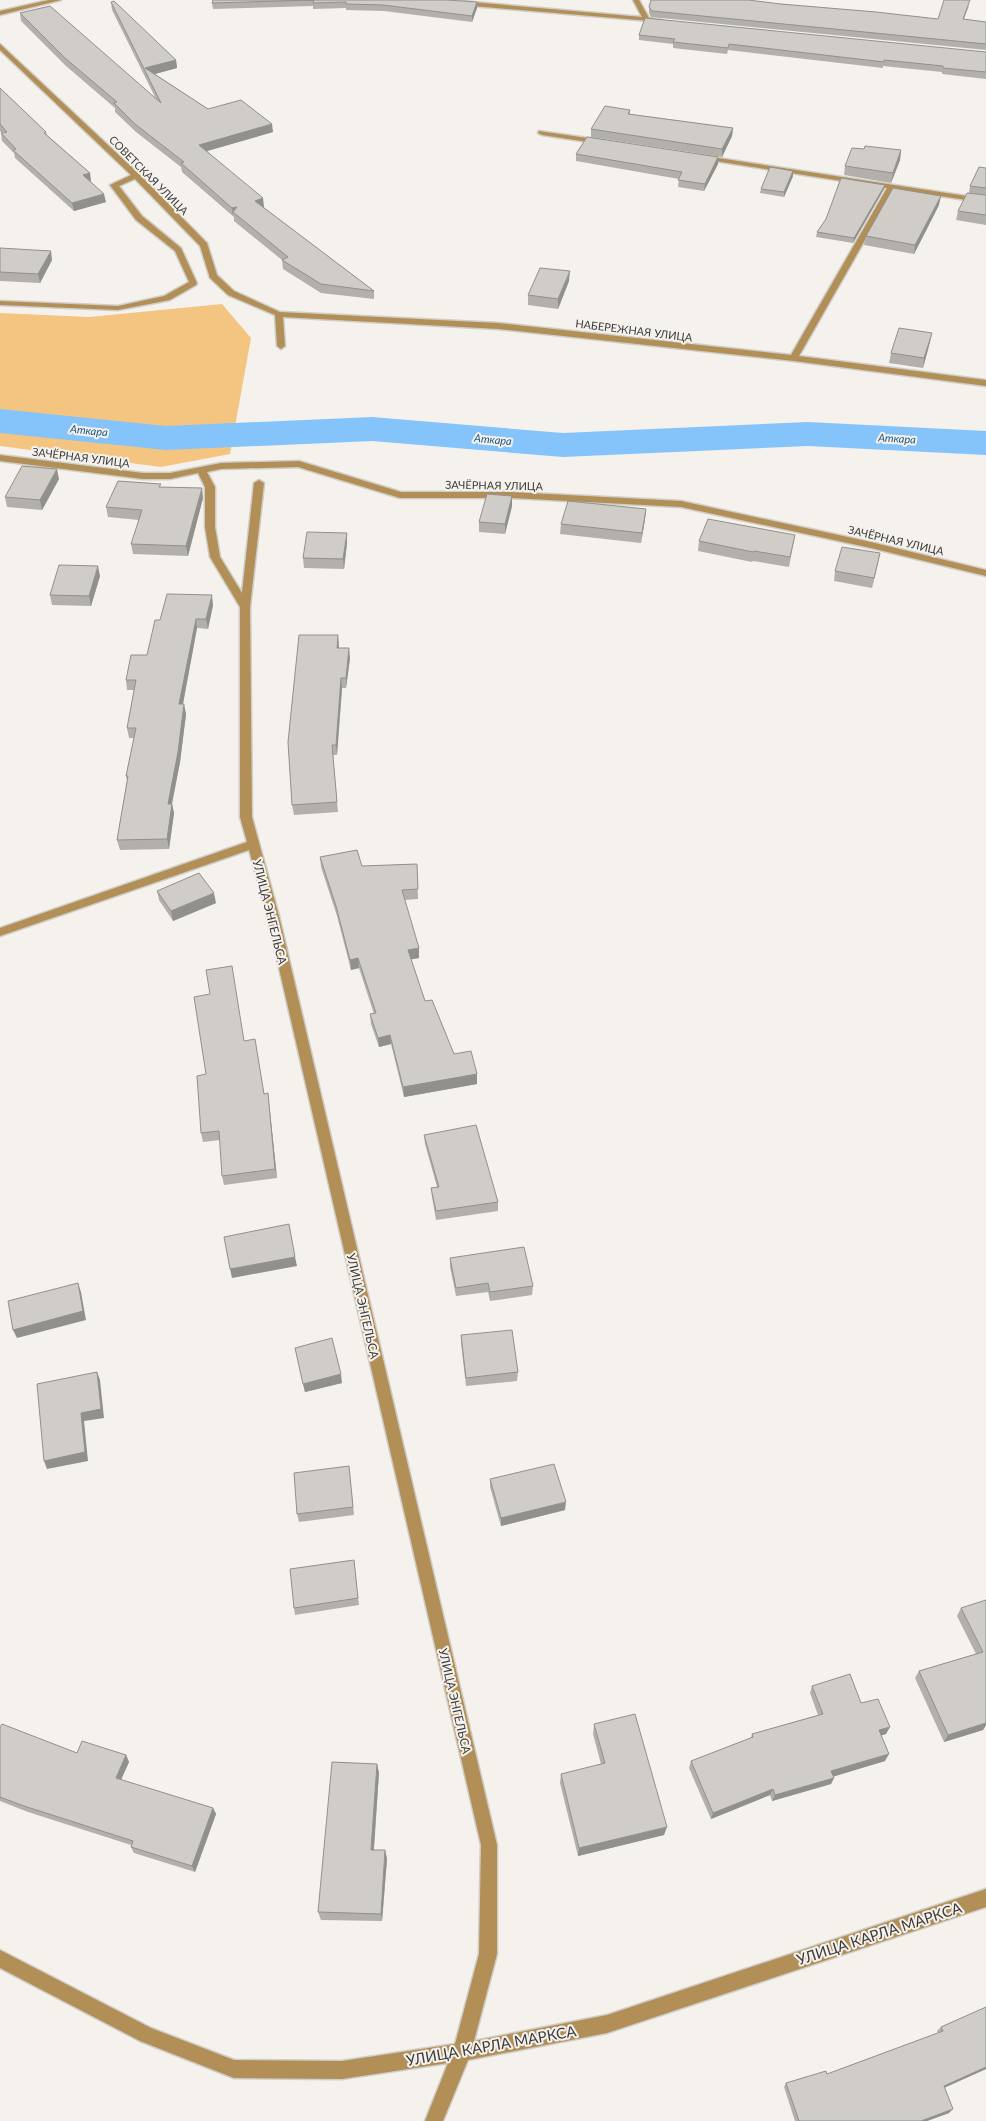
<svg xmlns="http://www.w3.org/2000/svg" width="986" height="2121" font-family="Lato,sans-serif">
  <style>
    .green { fill: #f4c580 }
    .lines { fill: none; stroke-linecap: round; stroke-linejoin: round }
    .river { fill: #85c3fb; fill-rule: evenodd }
    .minor-casing { stroke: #d0cec9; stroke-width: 3 }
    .minor { fill: #b38f58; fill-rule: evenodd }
    .wall { fill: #b3b0ac }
    .shaded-wall { fill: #92908c }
    .building { fill: #d0cdc8; stroke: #92908c }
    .labels { text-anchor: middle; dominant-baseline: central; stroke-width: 4; stroke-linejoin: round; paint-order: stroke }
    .far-street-label { font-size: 11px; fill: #3d3c3a; stroke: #f5f2ed }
    .far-water-label { font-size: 11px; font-style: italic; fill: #1c5582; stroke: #f5f2ed }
    .street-label { font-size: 12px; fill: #3d3c3a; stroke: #f5f2ed }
    .near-street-label { font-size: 15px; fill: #3d3c3a; stroke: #f5f2ed }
  </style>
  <rect width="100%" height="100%" fill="#f5f2ed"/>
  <polygon class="green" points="222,304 251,338 230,454 161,467 0,446 0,313 89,317"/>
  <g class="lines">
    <polygon class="river" points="0,409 166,426 372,417 563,433 808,422 986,431 986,455 808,446 563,457 372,441 166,450 0,433"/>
    <defs>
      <g id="minor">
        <polygon points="49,0 61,0 0,15 0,11"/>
        <polygon points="633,0 639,0 649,18 662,20 662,22 461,5 458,3 461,1 642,17"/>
        <polygon points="0,44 139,174 207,243 217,275 234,291 280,312 498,323 791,355 887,188 702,159 699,159 699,155 986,199 986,203 894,189 799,356 986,380 986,386 794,361 498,329 283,317 285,346 281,349 277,346 275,315 228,295 210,278 200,246 135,179 119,186 142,216 181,248 197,283 196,285 170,300 118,310 0,305 0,301 118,306 164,296 189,282 175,251 136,220 110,185 131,175 0,50"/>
        <polygon points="539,131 601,140 605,142 601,144 542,135 538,133"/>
        <polygon points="0,455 143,473 170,473 221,463 299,461 401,492 511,492 681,501 871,542 986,570 986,576 871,548 681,507 511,498 400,498 298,467 221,469 207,472 215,487 215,527 220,557 242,593 254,483 259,480 264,483 250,607 252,817 279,916 497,1845 497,1954 474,2041 607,2015 986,1889 986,1907 607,2033 468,2060 443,2121 425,2121 448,2063 342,2079 234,2078 140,2041 0,1968 0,1950 151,2028 234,2060 342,2061 455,2044 479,1954 481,1845 267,916 249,850 0,936 0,928 247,842 240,817 240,607 210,557 205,527 205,487 198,473 170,479 143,479 0,461"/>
      </g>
    </defs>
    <use href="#minor" class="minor-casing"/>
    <use href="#minor" class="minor"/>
  </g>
  <g class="wall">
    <polygon points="213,0 447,0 477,8 472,22 384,11 346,10 346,8 313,9 313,6 213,9 212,3"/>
    <polygon points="111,2 176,60 177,68 155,74 208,109 273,132 207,151 264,207 263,207 374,291 374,299 321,293 283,269 282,260 234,221 234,217 182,172 181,167 136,132 115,112 115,108 66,66 21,21 20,13 156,99 112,10"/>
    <polygon points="781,4 938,19 969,6 964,19 986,22 986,50 651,17 649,13 649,7"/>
    <polygon points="639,35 986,52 986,79 942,74 942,72 883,66 883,68 728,50 727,54 673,48 673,44 639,40"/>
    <polygon points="0,88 46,132 47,135 90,173 91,182 106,202 74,211 15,158 14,153 2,141 1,133 2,133 0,131"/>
    <polygon points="630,110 630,114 733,128 732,136 722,157 591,137 591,129"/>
    <polygon points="864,149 901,150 900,160 891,183 844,175 845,166"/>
    <polygon points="576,154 718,157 718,164 704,191 678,187 679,179 576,161"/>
    <polygon points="986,168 986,225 956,220 958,211 969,193 970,186"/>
    <polygon points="793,171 793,176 784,197 760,193 761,189"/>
    <polygon points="885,185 884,189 853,243 816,237 817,232"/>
    <polygon points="939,205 914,254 864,245 866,236"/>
    <polygon points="0,248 52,260 40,283 0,281"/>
    <polygon points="569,281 558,309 528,305 528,295"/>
    <polygon points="930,342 923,368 889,363 891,353"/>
    <polygon points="59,479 42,510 7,507 5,497"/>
    <polygon points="162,487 203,498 188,556 133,554 131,544 139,520 108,517 106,507"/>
    <polygon points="512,496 512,506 505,534 479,532 479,522"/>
    <polygon points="646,509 645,519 641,543 560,534 561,524"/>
    <polygon points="347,533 347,543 344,569 304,568 303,558"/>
    <polygon points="795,535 789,567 753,561 752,562 698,551 699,541"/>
    <polygon points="880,553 872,588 834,581 835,571"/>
    <polygon points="100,576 91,606 52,605 50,595"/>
    <polygon points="213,605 208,629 197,628 183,704 186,714 180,762 172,804 174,813 169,849 120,850 117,840 127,781 126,776 134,738 129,738 127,728 134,690 127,690 126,680 147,655 160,620"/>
    <polygon points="339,645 339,648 350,658 346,688 342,688 337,755 333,755 338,812 294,815 292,805"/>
    <polygon points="320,857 362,866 417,864 418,899 404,900 419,948 419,958 411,959 425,1001 454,1054 477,1074 477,1084 404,1097 391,1044 379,1047 371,1024 370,1014 374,1014 359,968 351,970 337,916 321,867"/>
    <polygon points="157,891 216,903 173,921 159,900"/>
    <polygon points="244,1041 264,1094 268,1093 277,1178 224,1185 222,1176 220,1140 203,1142 201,1133 206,1074"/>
    <polygon points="424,1135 498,1202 498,1211 436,1220 432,1197 431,1188 437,1187 425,1144"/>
    <polygon points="450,1258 533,1286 532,1295 490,1301 488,1292 456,1296 450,1267"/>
    <polygon points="461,1335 518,1372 517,1381 466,1386 461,1343"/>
    <polygon points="295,1348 342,1383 305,1392"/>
    <polygon points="349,1466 354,1515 299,1522 297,1514"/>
    <polygon points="490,1479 565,1510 501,1526 490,1487"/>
    <polygon points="354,1560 359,1605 295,1615 294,1608"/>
    <polygon points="986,1600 986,1725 983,1730 944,1742 915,1678 919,1671 976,1654 957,1616 961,1608"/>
    <polygon points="812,1686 861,1703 886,1734 881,1735 885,1761 833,1776 834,1778 831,1784 772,1801 770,1795 711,1819 689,1768 691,1761 751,1738 752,1734 818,1715 810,1693"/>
    <polygon points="594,1724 664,1835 578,1856 560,1783 561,1774 601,1764 593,1734"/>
    <polygon points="0,1727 77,1753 126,1755 129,1762 121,1780 213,1808 216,1814 195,1872 134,1853 131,1847 131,1845 28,1812 0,1801"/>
    <polygon points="377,1764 379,1773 374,1850 385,1850 387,1859 382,1921 321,1920 318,1912"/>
    <polygon points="986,2007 986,2069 944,2088 949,2113 927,2121 795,2121 784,2087 786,2083 827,2074 938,2033 937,2031 941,2027"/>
  </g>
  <g class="shaded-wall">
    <polygon points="477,2 477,8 472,22 472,16"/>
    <polygon points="176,60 177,68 147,76 145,68"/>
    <polygon points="272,124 273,132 200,153 199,145"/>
    <polygon points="733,128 732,136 722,157 722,149"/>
    <polygon points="901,150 900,160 891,183 893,173"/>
    <polygon points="718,157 718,164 704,191 705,184"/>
    <polygon points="793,171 793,176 784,197 784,192"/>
    <polygon points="90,173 91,182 85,183 83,175"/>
    <polygon points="885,185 884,189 853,243 854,238"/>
    <polygon points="104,194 106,202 74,211 72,203"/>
    <polygon points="941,196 939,205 914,254 915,245"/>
    <polygon points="263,198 264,207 256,210 255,201"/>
    <polygon points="237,207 233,212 233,217 232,208"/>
    <polygon points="51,251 52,260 40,283 38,274"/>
    <polygon points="570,271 569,281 558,309 558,299"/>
    <polygon points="932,333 930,342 923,368 924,358"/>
    <polygon points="57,469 59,479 42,510 40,500"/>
    <polygon points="202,488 203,498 188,556 186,546"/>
    <polygon points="512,496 512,506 505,534 505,524"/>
    <polygon points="646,509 645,519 641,543 642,533"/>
    <polygon points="347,533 347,543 344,569 343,559"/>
    <polygon points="880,553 878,563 872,588 874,578"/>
    <polygon points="98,566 100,576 91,606 89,596"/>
    <polygon points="212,595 213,605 208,629 206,619"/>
    <polygon points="196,619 197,628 181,714 179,704"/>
    <polygon points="338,635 339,645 338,658 337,648"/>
    <polygon points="349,648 350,658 346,688 346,678"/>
    <polygon points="341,678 342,688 337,755 336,745"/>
    <polygon points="184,704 186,714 180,762 170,813 168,804"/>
    <polygon points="172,804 174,813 169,849 167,839"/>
    <polygon points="214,893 216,903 173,921 171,911"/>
    <polygon points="419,948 419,958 408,960 408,950"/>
    <polygon points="358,958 359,968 351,970 350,960"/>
    <polygon points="390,1035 391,1044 379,1047 378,1038"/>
    <polygon points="477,1074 477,1084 404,1097 403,1087"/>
    <polygon points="268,1093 269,1103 277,1178 275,1169"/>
    <polygon points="295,1257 297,1266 232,1278 230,1269"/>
    <polygon points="78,1283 81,1292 86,1320 17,1338 13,1330"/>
    <polygon points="97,1372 100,1380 104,1418 84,1421 88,1461 47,1469 44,1461"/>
    <polygon points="341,1374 342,1383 305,1392 303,1384"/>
    <polygon points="566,1502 565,1510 501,1526 501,1518"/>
    <polygon points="986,1719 986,1725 983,1730 944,1742 948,1735"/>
    <polygon points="890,1727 886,1734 876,1737 879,1730"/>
    <polygon points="889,1754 885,1761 829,1778 831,1771"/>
    <polygon points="126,1755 129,1762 119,1784 116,1778"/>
    <polygon points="377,1764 379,1773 373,1859 371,1850"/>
    <polygon points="834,1778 831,1784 772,1801 775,1795"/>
    <polygon points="773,1789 770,1795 711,1819 713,1813"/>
    <polygon points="213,1808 216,1814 195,1872 192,1866"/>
    <polygon points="667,1827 664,1835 578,1856 579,1848"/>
    <polygon points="385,1850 387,1859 382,1921 381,1914"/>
    <polygon points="986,2067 986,2069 939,2090 944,2086"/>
    <polygon points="953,2109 949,2113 927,2121 921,2121"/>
  </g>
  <g class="building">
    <polygon points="213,0 447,0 477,2 472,16 383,5 346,4 346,2 313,3 314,0 212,3"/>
    <polygon points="651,0 748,0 781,4 876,12 938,19 944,0 970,0 963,19 986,22 986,44 652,11 649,7"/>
    <polygon points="114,1 176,60 145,68 208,109 241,100 272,124 199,145 263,198 255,201 374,291 321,284 282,260 288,257 233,212 237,207 232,208 181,163 184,162 135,124 114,103 117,102 65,58 20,13 50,6 161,103 111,2"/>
    <polygon points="645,18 986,52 986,72 943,68 943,66 884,60 884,62 729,44 728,48 673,42 675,39 639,35"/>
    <polygon points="0,88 46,132 44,133 90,173 83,175 104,194 72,203 13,150 16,149 1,133 7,132 0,124"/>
    <polygon points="605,106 630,110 628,114 733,128 722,149 591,129"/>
    <polygon points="587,137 718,157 705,184 678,180 682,172 576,154"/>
    <polygon points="865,146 901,150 893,173 845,166 852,148 864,149"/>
    <polygon points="770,167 793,171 784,192 761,189"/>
    <polygon points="979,167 986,168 986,188 970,186"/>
    <polygon points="841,178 885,185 854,238 817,232 826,219"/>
    <polygon points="893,188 941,196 915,245 866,236"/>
    <polygon points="967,193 986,195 986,215 958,211"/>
    <polygon points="0,248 51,251 38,274 0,272"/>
    <polygon points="540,268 570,271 558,299 528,295"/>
    <polygon points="899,328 932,333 924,358 891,353"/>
    <polygon points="22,466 57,469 40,500 5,497"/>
    <polygon points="118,481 161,484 159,487 202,488 186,546 131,544 142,510 106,507"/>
    <polygon points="487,494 512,496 505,524 479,522"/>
    <polygon points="568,501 646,509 642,533 561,524"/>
    <polygon points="708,519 795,535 790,557 754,551 753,552 699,541"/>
    <polygon points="307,532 347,533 343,559 303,558"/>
    <polygon points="842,547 880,553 874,578 835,571"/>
    <polygon points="59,565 98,566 89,596 50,595"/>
    <polygon points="167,594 212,595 206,619 196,619 179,704 184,704 178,752 168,804 172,804 167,839 117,840 128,776 126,776 136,728 127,728 136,680 126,680 131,655 147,655 155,620 160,620"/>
    <polygon points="299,635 338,635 337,648 349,648 346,678 341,678 336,745 332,745 337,802 292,805 288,742"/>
    <polygon points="357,850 362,866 417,864 418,889 402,890 419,948 408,950 425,1001 432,1000 454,1054 471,1051 477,1074 403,1087 390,1035 378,1038 370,1014 376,1013 358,958 350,960 336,906 320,857"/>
    <polygon points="199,873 214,893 171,911 157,891"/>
    <polygon points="232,966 244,1041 255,1039 264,1094 268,1093 275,1169 222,1176 219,1131 201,1133 197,1076 206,1074 194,997 210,994 206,970"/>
    <polygon points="476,1125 498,1202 436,1211 431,1188 439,1187 424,1135"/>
    <polygon points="289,1224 295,1257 230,1269 224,1237"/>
    <polygon points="524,1247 533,1286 490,1292 488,1283 456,1288 450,1258"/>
    <polygon points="78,1283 83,1311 13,1330 8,1301"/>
    <polygon points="512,1330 518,1372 466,1378 461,1335"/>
    <polygon points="332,1338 341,1374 303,1384 295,1348"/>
    <polygon points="97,1372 101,1409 81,1413 85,1452 44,1461 37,1384"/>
    <polygon points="554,1464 566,1502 501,1518 490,1479"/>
    <polygon points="349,1466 353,1507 297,1514 294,1473"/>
    <polygon points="354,1560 358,1598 294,1608 290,1569"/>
    <polygon points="986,1600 986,1723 948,1735 919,1671 983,1652 961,1608"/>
    <polygon points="850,1674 861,1703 878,1699 890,1727 879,1730 889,1754 831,1771 834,1778 775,1795 773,1789 713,1813 691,1761 753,1737 752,1734 823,1714 812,1686"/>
    <polygon points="635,1714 667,1827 579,1848 561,1774 605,1763 594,1724"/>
    <polygon points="2,1724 77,1753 82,1741 126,1755 116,1778 213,1808 192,1866 131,1847 133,1841 24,1806 0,1797 0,1727"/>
    <polygon points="332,1762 377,1764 371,1850 385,1850 381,1914 318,1912"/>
    <polygon points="986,2007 986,2067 944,2086 953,2109 921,2121 799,2121 786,2083 826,2071 827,2074 943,2031 941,2027"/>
  </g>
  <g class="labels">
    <g class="far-street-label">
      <text transform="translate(149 175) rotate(45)">СОВЕТСКАЯ УЛИЦА</text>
      <text transform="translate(634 330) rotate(7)">НАБЕРЕЖНАЯ УЛИЦА</text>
      <text transform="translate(81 457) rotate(7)">ЗАЧЁРНАЯ УЛИЦА</text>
      <text transform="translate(494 485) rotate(1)">ЗАЧЁРНАЯ УЛИЦА</text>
      <text transform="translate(896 540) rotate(13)">ЗАЧЁРНАЯ УЛИЦА</text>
    </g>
    <g class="far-water-label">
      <text transform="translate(89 430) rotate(6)">Аткара</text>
      <text transform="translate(897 438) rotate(3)">Аткара</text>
      <text transform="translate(493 439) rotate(5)">Аткара</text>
    </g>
    <g class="street-label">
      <text transform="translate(270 912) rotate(76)">УЛИЦА ЭНГЕЛЬСА</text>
      <text transform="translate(363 1306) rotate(77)">УЛИЦА ЭНГЕЛЬСА</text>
      <text transform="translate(455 1701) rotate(77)">УЛИЦА ЭНГЕЛЬСА</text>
    </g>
    <g class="near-street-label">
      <text transform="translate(879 1933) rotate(-18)">УЛИЦА КАРЛА МАРКСА</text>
      <text transform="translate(491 2045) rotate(-10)">УЛИЦА КАРЛА МАРКСА</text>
    </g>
  </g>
</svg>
